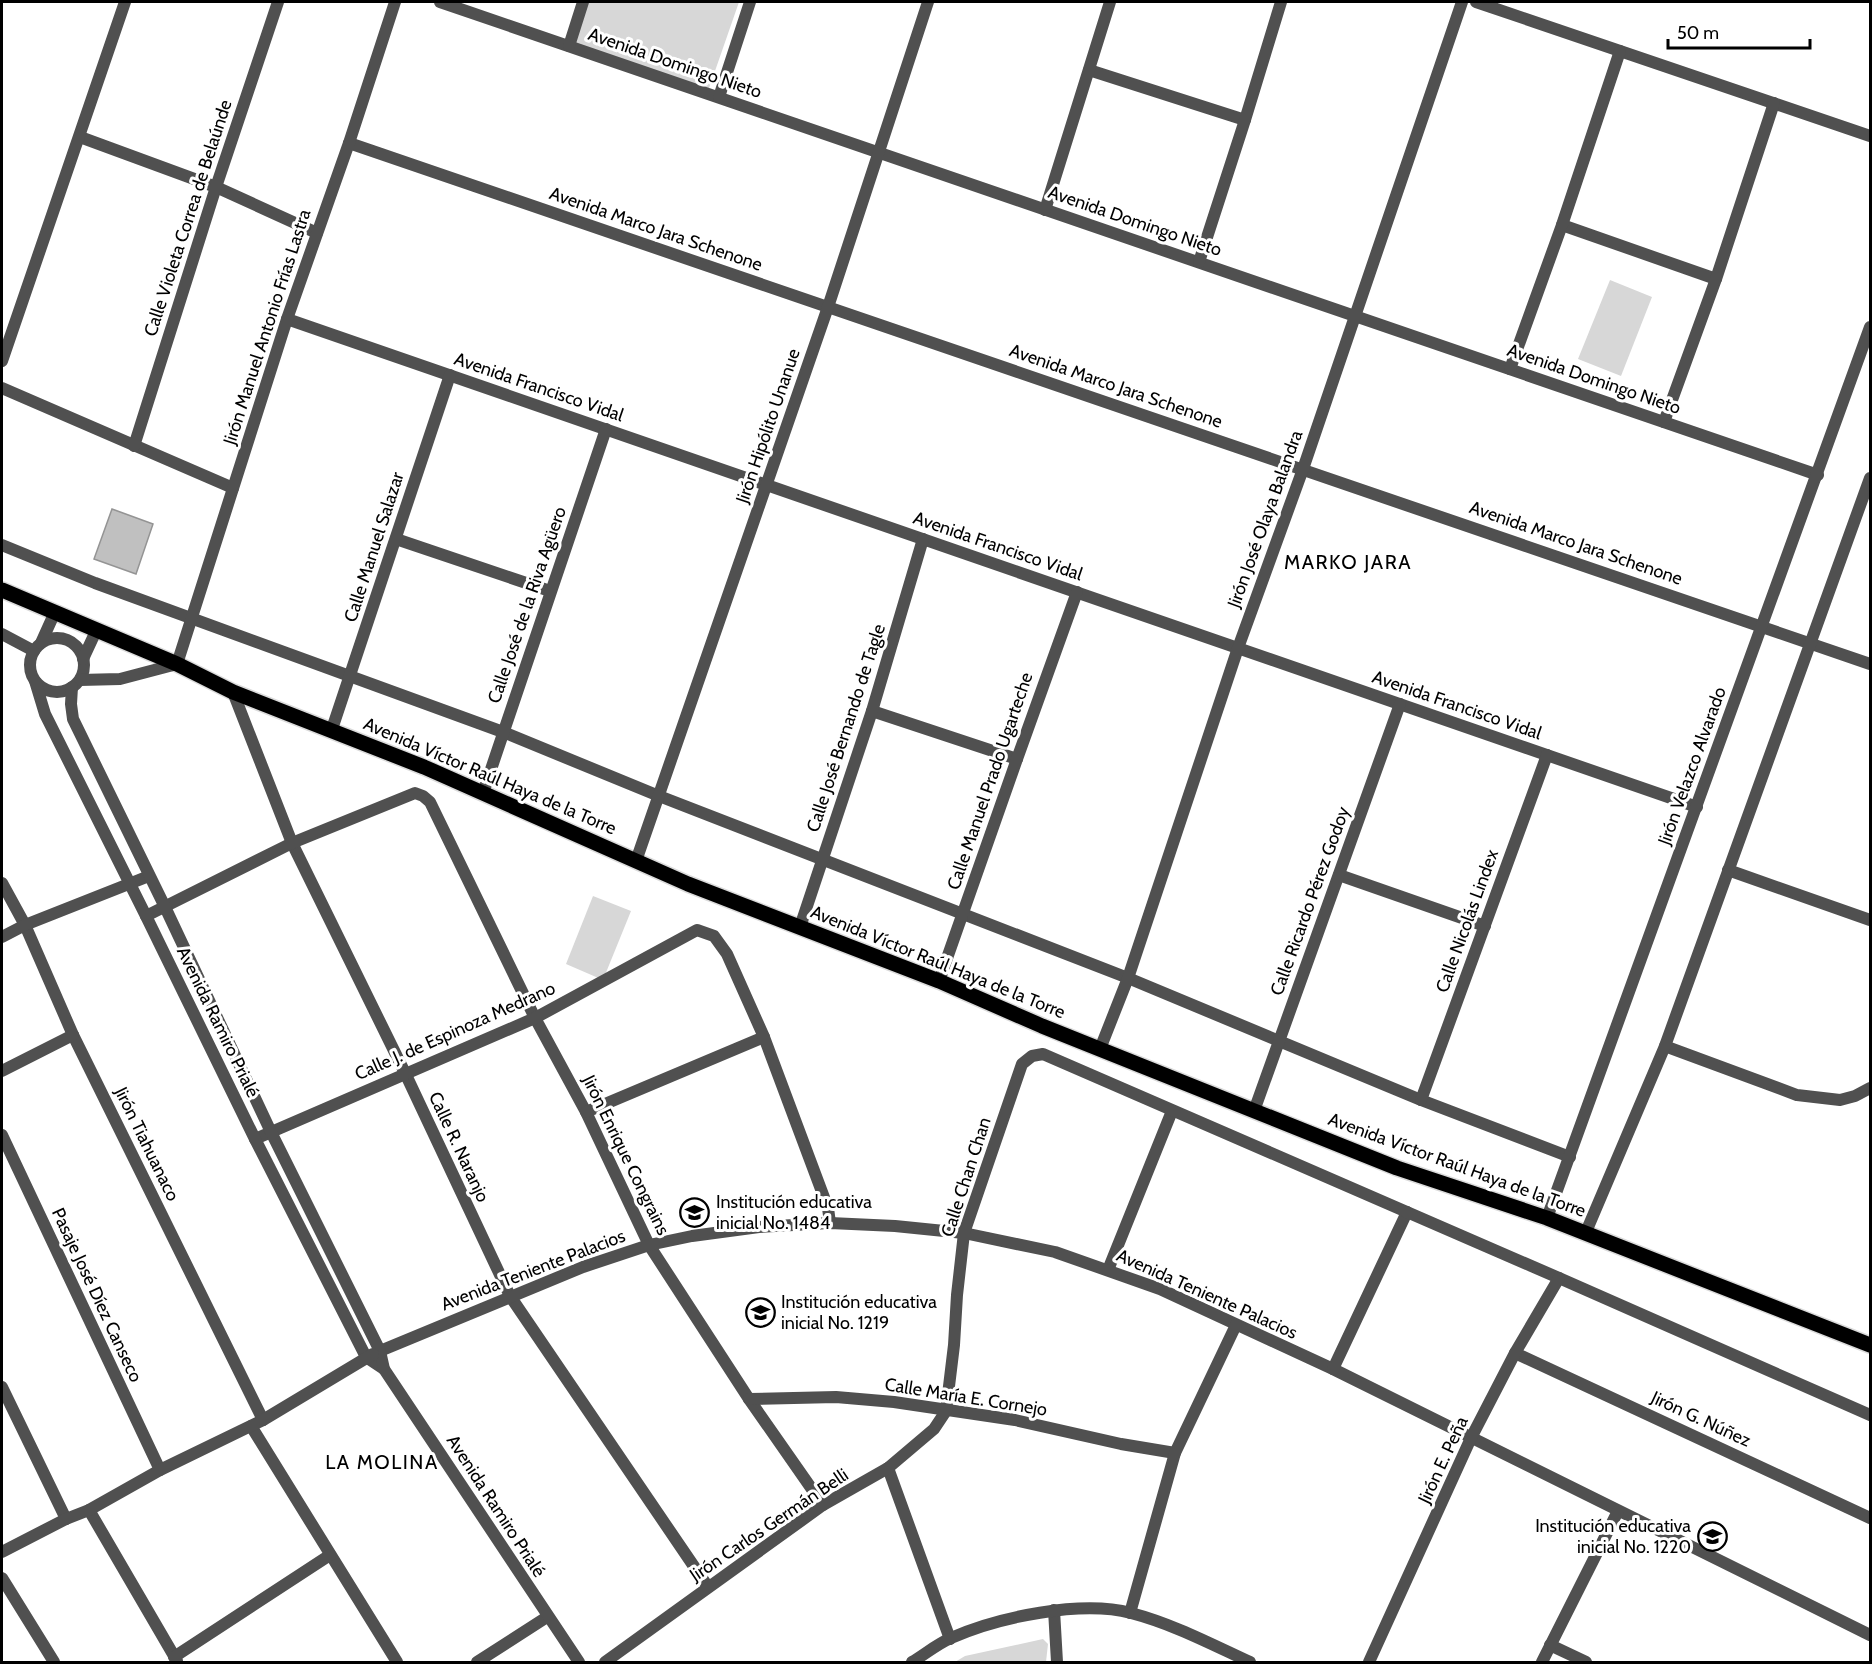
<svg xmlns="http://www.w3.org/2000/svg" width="1872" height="1664" font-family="Cabin,sans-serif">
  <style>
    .park { fill: #d7d7d7 }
    .building { fill: #c0c0c0; stroke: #949494; stroke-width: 1.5 }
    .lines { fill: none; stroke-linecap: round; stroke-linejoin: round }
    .primary-casing { stroke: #dbdbdb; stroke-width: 18 }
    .minor { stroke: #505050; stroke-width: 12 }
    .tertiary { stroke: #505050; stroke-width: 12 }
    .primary { stroke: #000; stroke-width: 15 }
    .labels { text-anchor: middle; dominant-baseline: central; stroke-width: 6; stroke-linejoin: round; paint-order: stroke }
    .street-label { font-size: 18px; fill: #000; stroke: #fff }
    .poi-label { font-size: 18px; fill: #000; stroke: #fff; text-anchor: start }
    .neighbourhood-label { font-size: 20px; letter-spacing: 1.5px; fill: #000; stroke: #fff }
  </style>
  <rect width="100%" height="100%" fill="#fff"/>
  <g class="park">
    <polygon points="583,2 739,2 707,94 569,46"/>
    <polygon points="1610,280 1652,297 1621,376 1578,359"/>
    <polygon points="593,896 631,911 603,980 566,964"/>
    <polygon points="1043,1639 1048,1644 1046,1662 955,1662 965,1656"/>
  </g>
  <polygon class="building" points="112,509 153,524 136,574 94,559"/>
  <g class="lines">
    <defs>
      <polyline id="primary" points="2,590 177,664 233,692 424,767 688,884 939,981 1042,1026 1397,1168 1547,1218 1870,1345"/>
    </defs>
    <use href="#primary" class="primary-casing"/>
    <g class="minor">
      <polyline points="440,2 1818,475"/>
      <polyline points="1476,2 1870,136"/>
      <polyline points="569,46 583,2"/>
      <polyline points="1089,70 1245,120"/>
      <polyline points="719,97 750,2"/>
      <polyline points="80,137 216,187 317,233"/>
      <polyline points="349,143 1870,664"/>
      <polyline points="1045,210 1110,2"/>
      <polyline points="1562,225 1716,279"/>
      <polyline points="1199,262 1245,120 1281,2"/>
      <polyline points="287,319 1697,807"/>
      <polyline points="2,361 125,2"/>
      <polyline points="1510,369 1562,225 1620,51"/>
      <polyline points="2,388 233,488"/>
      <polyline points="1664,422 1716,279 1774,103"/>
      <polyline points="134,446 216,187 278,2"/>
      <polyline points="396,539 550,591"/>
      <polyline points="2,545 95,583 503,732 659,796 1128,978 1421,1100 1570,1157"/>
      <polyline points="2,634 34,651"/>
      <polyline points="177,664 287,319 349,143 395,2"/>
      <polyline points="233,692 292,843 406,1075 510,1296 708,1587"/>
      <polyline points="872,711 1017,759"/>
      <polyline points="332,729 450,375"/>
      <polyline points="483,793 606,429"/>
      <polyline points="636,861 828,307 928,2"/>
      <polyline points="1728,870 1870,920"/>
      <polyline points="1339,875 1485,926"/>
      <polyline points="2,883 25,925 73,1035 263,1420"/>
      <polyline points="146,916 292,843 415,793 423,796 430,802 535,1018 586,1112 649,1245 749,1399 823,1505"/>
      <polyline points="800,927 872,711 923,539"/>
      <polyline points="2,937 25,925 149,876"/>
      <polyline points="939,981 1017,759 1077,592"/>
      <polyline points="1665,1046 1797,1095 1840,1100 1855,1096 1870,1088"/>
      <polyline points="1100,1049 1128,978 1238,648 1303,469 1462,2"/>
      <polyline points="2,1071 73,1035"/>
      <polyline points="1421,1100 1547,755"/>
      <polyline points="1254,1111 1400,704"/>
      <polyline points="586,1112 764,1037"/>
      <polyline points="2,1135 160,1470"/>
      <polyline points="255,1139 535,1018 697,930 714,936 727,954 764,1037 828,1208 830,1223"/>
      <polyline points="1108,1270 1172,1111"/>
      <polyline points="380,1351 583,1267 649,1245 692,1236 759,1227 830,1223 895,1226 964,1233 1055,1252 1160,1289 1333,1369 1870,1635"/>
      <polyline points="1515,1353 1870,1518"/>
      <polyline points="1333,1369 1407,1212"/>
      <polyline points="2,1387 66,1519"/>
      <polyline points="749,1399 836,1397 894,1402 1015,1420 1121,1444 1175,1453"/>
      <polyline points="251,1426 397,1662"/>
      <polyline points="888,1468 950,1639"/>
      <polyline points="89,1510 177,1661"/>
      <polyline points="2,1578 54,1662"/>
      <polyline points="1054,1610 1057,1662"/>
      <polyline points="1130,1613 1175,1453 1236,1325"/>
      <polyline points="1550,1645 1586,1662"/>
      <polyline points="174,1657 330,1555"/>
      <polyline points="477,1662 547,1617"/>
      <polyline points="605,1662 823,1505 888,1468 934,1429 946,1411 954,1345 957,1295 964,1233 1022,1064 1032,1056 1043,1054 1559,1278 1870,1415"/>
      <path d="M912,1662C924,1655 937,1644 951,1638C998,1617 1081,1600 1131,1613C1173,1624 1211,1644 1250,1662"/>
      <polyline points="1369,1662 1471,1438 1515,1353 1559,1278"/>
      <polyline points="1542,1662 1618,1511"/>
    </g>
    <g class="tertiary">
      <circle cx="57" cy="665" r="27"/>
      <polyline points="41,643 55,612"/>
      <polyline points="83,659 96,631"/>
      <polyline points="80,680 120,679 177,664"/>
      <polyline points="35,681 45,714 146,916 255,1139 366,1357 384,1369"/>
      <polyline points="72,687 71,704 73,719 165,907 271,1132 380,1351 384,1369 579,1662"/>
      <polyline points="1547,1218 1870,327"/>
      <polyline points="1586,1232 1665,1046 1870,478"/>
      <polyline points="2,1552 66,1519 89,1510 160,1470 263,1420 373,1354"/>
    </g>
    <use href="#primary" class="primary"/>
  </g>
  <defs>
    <symbol id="school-ring" viewBox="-11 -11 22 22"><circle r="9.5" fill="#fff" stroke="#000" stroke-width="1.5"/><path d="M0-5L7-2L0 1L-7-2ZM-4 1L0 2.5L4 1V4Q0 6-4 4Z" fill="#000"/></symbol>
  </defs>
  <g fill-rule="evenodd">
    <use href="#school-ring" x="678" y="1196" width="33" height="33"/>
    <use href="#school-ring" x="744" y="1296" width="33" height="33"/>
    <use href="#school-ring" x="1696" y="1520" width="33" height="33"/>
  </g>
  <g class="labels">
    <g class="street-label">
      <text transform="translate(675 63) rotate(19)">Avenida Domingo Nieto</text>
      <text transform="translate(188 218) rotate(-72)">Calle Violeta Correa de Belaúnde</text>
      <text transform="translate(1135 221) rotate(19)">Avenida Domingo Nieto</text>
      <text transform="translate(656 229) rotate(19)">Avenida Marco Jara Schenone</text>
      <text transform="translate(267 327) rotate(-72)">Jirón Manuel Antonio Frías Lastra</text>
      <text transform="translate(1594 379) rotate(19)">Avenida Domingo Nieto</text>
      <text transform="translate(1116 386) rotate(19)">Avenida Marco Jara Schenone</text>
      <text transform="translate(539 387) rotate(19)">Avenida Francisco Vidal</text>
      <text transform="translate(768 426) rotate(-71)">Jirón Hipólito Unanue</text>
      <text transform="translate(1265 519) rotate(-70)">Jirón José Olaya Balandra</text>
      <text transform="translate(1576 543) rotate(19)">Avenida Marco Jara Schenone</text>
      <text transform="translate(998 546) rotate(19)">Avenida Francisco Vidal</text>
      <text transform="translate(374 547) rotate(-72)">Calle Manuel Salazar</text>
      <text transform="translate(527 605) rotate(-71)">Calle José de la Riva Agüero</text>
      <text transform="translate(1457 705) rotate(19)">Avenida Francisco Vidal</text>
      <text transform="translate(846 728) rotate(-72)">Calle José Bernando de Tagle</text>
      <text transform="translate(1692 766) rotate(-70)">Jirón Velazco Alvarado</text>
      <text transform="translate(490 776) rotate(23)">Avenida Víctor Raúl Haya de la Torre</text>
      <text transform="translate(990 781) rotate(-71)">Calle Manuel Prado Ugarteche</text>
      <text transform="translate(1310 901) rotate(-70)">Calle Ricardo Pérez Godoy</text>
      <text transform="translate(1467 921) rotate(-70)">Calle Nicolás Lindex</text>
      <text transform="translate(938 962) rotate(22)">Avenida Víctor Raúl Haya de la Torre</text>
      <text transform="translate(218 1022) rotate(64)">Avenida Ramiro Prialé</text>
      <text transform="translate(455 1031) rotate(-24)">Calle J. de Espinoza Medrano</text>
      <text transform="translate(147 1144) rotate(64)">Jirón Tiahuanaco</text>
      <text transform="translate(459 1147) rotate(65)">Calle R. Naranjo</text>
      <text transform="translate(626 1155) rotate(64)">Jirón Enrique Congrains</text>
      <text transform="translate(1457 1165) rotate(20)">Avenida Víctor Raúl Haya de la Torre</text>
      <text transform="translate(966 1177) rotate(-72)">Calle Chan Chan</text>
      <text transform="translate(533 1270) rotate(-21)">Avenida Teniente Palacios</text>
      <text transform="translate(1207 1294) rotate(24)">Avenida Teniente Palacios</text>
      <text transform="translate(97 1295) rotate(65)">Pasaje José Díez Canseco</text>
      <text transform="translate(966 1397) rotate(9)">Calle María E. Cornejo</text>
      <text transform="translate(1701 1419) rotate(25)">Jirón G. Núñez</text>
      <text transform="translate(1443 1460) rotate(-65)">Jirón E. Peña</text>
      <text transform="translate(496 1506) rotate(57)">Avenida Ramiro Prialé</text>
      <text transform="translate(769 1525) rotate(-34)">Jirón Carlos Germán Belli</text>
    </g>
    <g class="poi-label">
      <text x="716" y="1202">Institución educativa<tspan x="716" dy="21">inicial No. 1484</tspan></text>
      <text x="781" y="1302">Institución educativa<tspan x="781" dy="21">inicial No. 1219</tspan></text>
      <text x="1691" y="1526" text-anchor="end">Institución educativa<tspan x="1691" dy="21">inicial No. 1220</tspan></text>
    </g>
    <g class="neighbourhood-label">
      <text x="1348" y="562">MARKO JARA</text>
      <text x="382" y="1462">LA MOLINA</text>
    </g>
  </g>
  <rect width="1872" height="1664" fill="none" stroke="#000000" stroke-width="6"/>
  <path d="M1668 39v9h142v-9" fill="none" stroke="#000000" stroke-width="3"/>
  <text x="1677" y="39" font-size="18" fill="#000000" stroke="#ffffff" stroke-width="4.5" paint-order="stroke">50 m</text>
</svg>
